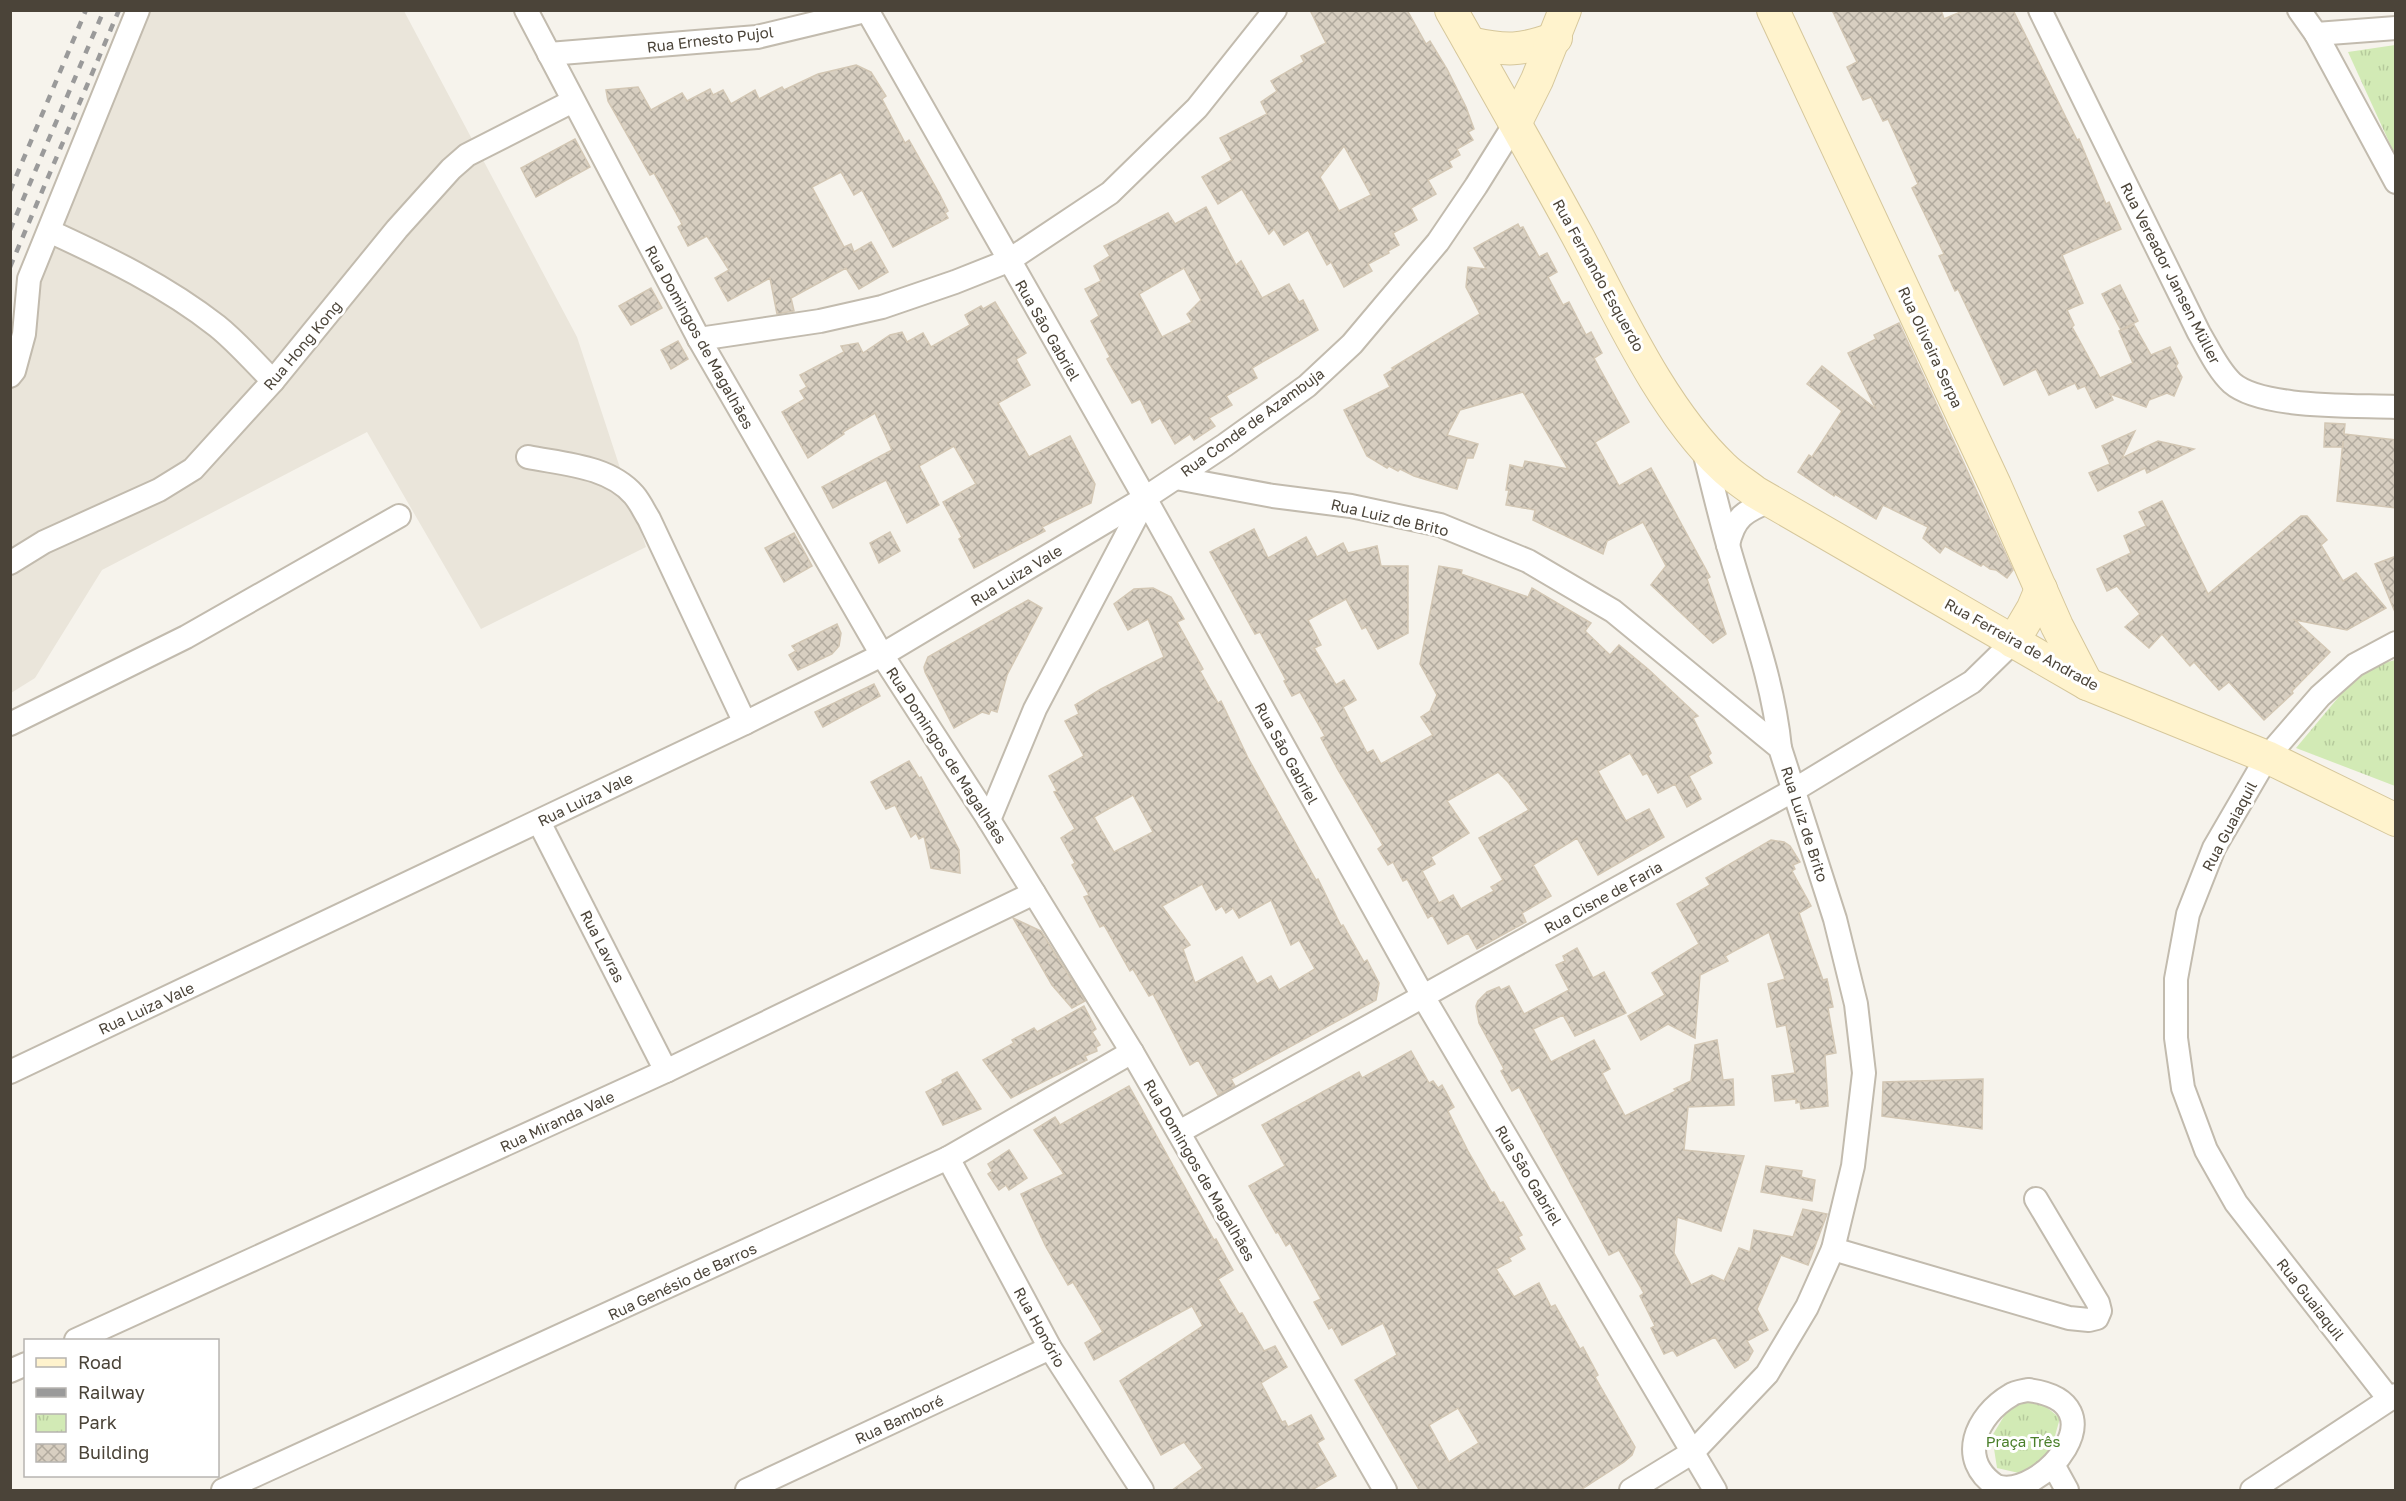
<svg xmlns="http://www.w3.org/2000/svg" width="2406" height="1501" font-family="'Golos Text',sans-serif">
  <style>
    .residential { fill: #eae5da }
    .park { fill: url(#park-tufts) }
    .building { fill: url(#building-cross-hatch); stroke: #d3c7b4; stroke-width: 1.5; fill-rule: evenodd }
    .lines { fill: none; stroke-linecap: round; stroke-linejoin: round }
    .street-casing { stroke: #c2bbae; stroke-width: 26 }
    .secondary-casing { stroke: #d6c79b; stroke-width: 34 }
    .street { stroke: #fff; stroke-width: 22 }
    .secondary { stroke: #fff3cd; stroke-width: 32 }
    .rail { stroke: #9a9a9a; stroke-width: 4.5; stroke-dasharray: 8 8; stroke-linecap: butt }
    .labels { text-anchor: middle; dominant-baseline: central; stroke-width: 6; stroke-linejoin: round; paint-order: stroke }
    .street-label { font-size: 15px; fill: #4b4439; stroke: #fff }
    .park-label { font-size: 15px; fill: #4a7f2a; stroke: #fff }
  </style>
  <defs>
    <pattern id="park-tufts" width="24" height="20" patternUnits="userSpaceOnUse" patternTransform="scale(1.5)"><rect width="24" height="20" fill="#d2eab5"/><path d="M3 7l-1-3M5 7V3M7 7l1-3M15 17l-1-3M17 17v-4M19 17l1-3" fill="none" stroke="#b6ca9c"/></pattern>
    <pattern id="building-cross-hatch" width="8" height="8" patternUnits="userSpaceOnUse" patternTransform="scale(1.5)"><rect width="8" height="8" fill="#d8cfc1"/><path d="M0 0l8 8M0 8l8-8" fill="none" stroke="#b1aa9e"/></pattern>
  </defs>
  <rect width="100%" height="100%" fill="#f6f3ec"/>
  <polygon class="residential" points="150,11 404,11 577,337 646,547 481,629 367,432 102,570 35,678 11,693 11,342"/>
  <g class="park">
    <polygon points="2395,45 2396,45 2395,155 2348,52"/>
    <polygon points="2395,660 2395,786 2296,748 2362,669"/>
    <polygon points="2015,1398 2036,1399 2060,1418 2051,1450 2036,1477 1997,1468 1992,1436"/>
  </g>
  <g class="building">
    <path d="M1310,10H1407L1426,44L1430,41L1447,69L1466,107L1474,129L1468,132L1473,140L1457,149L1460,155L1449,161L1452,167L1428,180L1436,194L1411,208L1417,220L1393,233L1399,245L1388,251L1389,253L1368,264L1372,271L1344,287L1331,262L1327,265L1308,230L1284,245L1274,229L1269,234L1242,189L1218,204L1202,177L1232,160L1220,138L1267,114L1261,102L1277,91L1271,81L1304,62L1301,56L1326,43ZM1344,146L1371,195L1339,211L1320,177Z"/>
    <polygon points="1832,10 1941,10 1944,19 1965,10 2013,10 2077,140 2079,139 2106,204 2109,202 2121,229 2062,255 2083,303 2067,310 2074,325 2072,327 2100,378 2133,363 2119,331 2134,325 2151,355 2170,347 2178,363 2176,366 2182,377 2174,396 2167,393 2149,400 2146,407 2110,394 2113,400 2096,408 2085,386 2078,389 2075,383 2049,395 2036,369 2004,385 1958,289 1955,291 1939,256 1944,254 1912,188 1918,184 1888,119 1883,121 1871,97 1863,100 1847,67 1857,62"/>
    <polygon points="856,65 871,72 886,96 882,99 905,143 909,140 939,193 948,211 945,213 948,218 893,247 862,190 854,195 841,172 812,187 844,247 851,244 854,252 871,242 888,272 859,289 846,268 791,298 794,311 777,314 770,278 728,301 715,278 729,270 707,236 688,246 678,227 682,224 654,173 650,175 608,101 606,90 638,87 651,110 682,93 687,101 710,89 713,95 723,90 731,104 755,90 759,99 782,87 784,90 818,74"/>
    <polygon points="575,139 590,167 536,197 521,168"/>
    <path d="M1206,207L1236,265L1241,261L1262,298L1289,284L1299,302L1303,300L1318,330L1252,368L1257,378L1226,396L1232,405L1209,418L1215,426L1194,440L1190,434L1175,444L1160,418L1152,423L1140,399L1132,403L1120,382L1107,359L1110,357L1091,321L1099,316L1085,289L1101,281L1094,266L1110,256L1104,246L1168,213L1175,224ZM1184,268L1201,300L1187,314L1192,322L1162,337L1139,294Z"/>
    <polygon points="1518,224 1520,228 1523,227 1539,257 1547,253 1557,272 1548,277 1563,305 1569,302 1586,335 1591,332 1602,353 1594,358 1629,422 1595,442 1619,486 1651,468 1710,577 1707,579 1726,634 1713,643 1651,585 1666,566 1643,522 1607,541 1603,554 1533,520 1535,510 1506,505 1509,490 1506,490 1510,465 1523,468 1525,461 1568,469 1523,392 1460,410 1447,435 1478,444 1473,458 1467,458 1457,489 1414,476 1400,469 1398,471 1389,466 1387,468 1367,456 1344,410 1390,387 1384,375 1394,369 1392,368 1480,314 1466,287 1468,267 1486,269 1474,248"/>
    <polygon points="2120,285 2138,321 2121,330 2102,294"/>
    <polygon points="651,288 662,308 631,325 619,306"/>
    <polygon points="995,302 1026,353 1016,359 1030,385 998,403 1029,457 1070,436 1095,484 1091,503 1042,527 1045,531 974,568 959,539 962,537 943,502 976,484 954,446 919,466 939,505 907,523 886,480 833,508 822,487 892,450 875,413 843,432 844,434 808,458 782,412 805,399 800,391 807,387 800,375 844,352 841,346 858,343 863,353 890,335 902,332 907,342 923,333 931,347 970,325 965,315 981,306 983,309"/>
    <polygon points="1899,323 2013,570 2007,578 1996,570 1990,569 1983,564 1981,566 1945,546 1940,553 1923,538 1928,527 1883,505 1876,519 1835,494 1834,496 1798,472 1809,455 1812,457 1842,411 1807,384 1822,366 1876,409 1848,353 1876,339 1874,335"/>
    <polygon points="678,341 688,359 671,369 661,350"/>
    <polygon points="2325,423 2345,424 2344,434 2396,440 2396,508 2337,501 2343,441 2343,447 2324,447"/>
    <polygon points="2135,431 2122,458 2158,441 2194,449 2147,473 2145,468 2098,491 2089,473 2110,464 2102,446"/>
    <polygon points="2162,501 2208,594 2301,516 2307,516 2327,540 2321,545 2343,581 2356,573 2386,608 2347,630 2295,620 2330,652 2292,691 2293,693 2264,720 2229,682 2219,690 2194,662 2190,666 2162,634 2149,648 2125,627 2140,614 2117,586 2107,591 2097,569 2131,553 2124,536 2146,526 2139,512"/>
    <path d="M1254,529L1268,558L1306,537L1317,557L1343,543L1348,553L1377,546L1381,566H1408V633L1378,649L1366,627L1362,629L1346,599L1308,620L1321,645L1314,648L1336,685L1344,680L1356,700L1343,707L1367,753L1373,750L1381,764L1433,735L1421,717L1430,711L1437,695L1420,664L1439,566L1462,570L1461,574L1528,597L1532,588L1591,623L1585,631L1610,655L1619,645L1648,669L1698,716L1693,718L1711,753L1708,756L1712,763L1689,776L1701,799L1687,807L1675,784L1658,793L1647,773L1643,775L1630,753L1598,771L1626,821L1649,809L1664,837L1598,875L1577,838L1533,865L1551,896L1522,913L1526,922L1477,949L1468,933L1448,944L1432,915L1428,918L1407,879L1403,881L1393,862L1388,865L1378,849L1383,845L1338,770L1321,738L1325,736L1300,692L1292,696L1284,681L1286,680L1260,632L1255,634L1210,552ZM1498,772L1508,782L1529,810L1479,838L1503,880L1491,887L1494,891L1461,909L1453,895L1439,903L1422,871L1435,864L1431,857L1469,833L1447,801Z"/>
    <polygon points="890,532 900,551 879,563 870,543"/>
    <polygon points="794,533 812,566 784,582 765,548"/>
    <polygon points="2396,556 2396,612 2395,612 2375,564"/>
    <path d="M1153,588L1171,597L1184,619L1177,622L1203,669L1200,671L1218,703L1221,701L1248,758L1316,880L1318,879L1341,926L1343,925L1364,962L1367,960L1379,983L1376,1000L1231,1079L1235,1086L1218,1095L1198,1060L1190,1065L1153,994L1149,996L1133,969L1130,971L1104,925L1100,927L1084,897L1089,895L1072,865L1075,863L1061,838L1075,829L1054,792L1057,791L1049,776L1084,756L1065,721L1079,714L1075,705L1101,689L1164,657L1148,619L1128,630L1114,604L1134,589ZM1133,795L1153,832L1114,852L1094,817ZM1202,884L1216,910L1222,906L1226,913L1233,908L1239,918L1271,900L1291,945L1299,940L1315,969L1279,990L1271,976L1257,984L1242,957L1195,983L1183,949L1190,945L1162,906Z"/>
    <polygon points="1028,600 1042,608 1007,675 997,712 991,710 989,714 982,712 954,728 925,672 924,667 928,657"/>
    <polygon points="837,624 841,633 839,646 832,654 798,670 789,655 796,651 792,646"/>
    <polygon points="874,684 880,696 823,727 815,712"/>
    <polygon points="909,761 919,778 921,777 959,850 960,873 931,868 924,836 919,839 916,833 911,837 895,805 886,809 871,782"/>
    <polygon points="1771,840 1784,842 1790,846 1800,862 1793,865 1795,869 1792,871 1811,906 1799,913 1823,980 1827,979 1833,1007 1828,1008 1836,1053 1825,1055 1828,1106 1801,1109 1800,1102 1796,1103 1796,1099 1775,1101 1772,1076 1795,1073 1786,1025 1777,1027 1768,984 1785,979 1769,932 1725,956 1728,961 1700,975 1695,1038 1668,1024 1641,1040 1628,1016 1665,995 1652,973 1699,944 1677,904 1710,885 1706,878"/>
    <polygon points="1013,918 1041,931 1085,1001 1072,1008 1052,985"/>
    <polygon points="1577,948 1593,978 1604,972 1626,1013 1575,1036 1563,1015 1533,1029 1551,1062 1594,1040 1610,1069 1602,1073 1625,1116 1676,1091 1674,1089 1691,1081 1695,1045 1717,1040 1723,1080 1733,1079 1734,1105 1688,1107 1684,1150 1744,1156 1721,1231 1677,1217 1674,1253 1691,1285 1712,1275 1724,1281 1739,1248 1750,1252 1754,1230 1793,1237 1803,1209 1827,1214 1808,1265 1781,1255 1757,1309 1768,1330 1747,1341 1753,1351 1748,1360 1735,1368 1715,1337 1677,1356 1673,1350 1664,1354 1651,1328 1655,1326 1640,1296 1644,1293 1619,1250 1609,1255 1519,1087 1512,1091 1501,1071 1504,1069 1479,1023 1476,1006 1478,1001 1487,992 1499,987 1501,990 1509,986 1524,1014 1569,990 1556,965 1565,961 1563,956"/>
    <polygon points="1084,1006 1096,1029 1092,1032 1100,1045 1096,1047 1097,1051 1085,1056 1087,1060 1011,1098 983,1060 1014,1043 1012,1040 1034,1028 1037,1032"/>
    <path d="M1411,1051L1429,1083L1433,1081L1438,1088L1442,1085L1454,1107L1448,1111L1468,1151L1492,1193L1494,1192L1500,1203L1503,1202L1522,1235L1518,1237L1525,1249L1509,1258L1511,1261L1496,1269L1514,1297L1539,1283L1551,1307L1555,1305L1580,1349L1583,1347L1598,1375L1595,1377L1635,1447L1632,1455L1624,1462L1579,1491H1420L1355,1380L1397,1355L1383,1323L1342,1345L1332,1327L1329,1329L1314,1302L1321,1299L1290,1243L1286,1246L1278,1232L1276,1233L1249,1186L1285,1166L1262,1125L1359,1072L1362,1078ZM1458,1408L1479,1443L1449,1462L1429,1425Z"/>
    <polygon points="957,1072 981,1109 943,1125 926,1092 943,1083 942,1080"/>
    <polygon points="1983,1079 1982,1129 1882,1116 1883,1082"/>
    <polygon points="1129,1086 1214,1240 1216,1239 1233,1270 1218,1279 1239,1314 1242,1313 1264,1351 1275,1346 1287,1367 1261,1383 1282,1422 1285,1421 1288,1427 1311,1415 1324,1439 1317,1443 1336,1476 1310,1491 1171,1491 1203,1468 1184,1442 1161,1455 1120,1381 1203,1326 1192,1306 1094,1360 1085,1343 1103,1332 1073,1282 1068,1285 1046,1247 1021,1194 1064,1174 1034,1130 1055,1117 1060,1125"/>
    <polygon points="1009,1150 1027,1178 1009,1190 1006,1185 999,1190 988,1174 992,1171 988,1164"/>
    <polygon points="1766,1166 1802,1171 1801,1177 1815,1180 1812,1201 1761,1192"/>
  </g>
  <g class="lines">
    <defs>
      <g id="street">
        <polyline points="526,10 699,339 882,655 989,820 1132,1052 1385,1490"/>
        <polyline points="867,10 1145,498 1424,998 1715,1490"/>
        <path d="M2040,10L2199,333C2209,350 2218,370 2232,383C2262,409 2355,405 2396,407"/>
        <polyline points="2299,10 2316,34 2396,182"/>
        <polyline points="2316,34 2396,28"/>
        <polyline points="549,54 757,37 869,10"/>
        <path d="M49,231C108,258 166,286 217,326C237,342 255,363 273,381"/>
        <polyline points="699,339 820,321 882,307 955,282 1008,261 1110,193 1197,108 1275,10"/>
        <polyline points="10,376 14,371 24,334 29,279 138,10"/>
        <path d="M1703,447C1711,480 1719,513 1728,545C1747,613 1773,677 1780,748"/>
        <path d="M528,457C563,464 609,466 634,495C640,502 644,511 649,519L745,723"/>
        <polyline points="1176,478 1273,496 1351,506 1440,525 1528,561 1613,611 1780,748 1835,919 1856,1004 1864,1073 1853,1166 1833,1249 1807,1307 1767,1374 1693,1452 1631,1490"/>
        <path d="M1728,545C1734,517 1745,511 1770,501"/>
        <polyline points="10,563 44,542 159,490 193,469 273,381 397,229 451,169 467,155 573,101"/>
        <polyline points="10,724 186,637 399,516"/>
        <polyline points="989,820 1035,709 1145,500"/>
        <polyline points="539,822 666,1071"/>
        <polyline points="10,1072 745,723 882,655 1145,498 1225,445 1307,386 1352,344 1438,242 1476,186 1516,122"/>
        <polyline points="1179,1132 1794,790 1972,682 2013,642"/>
        <polyline points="948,1158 1050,1348 1142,1490"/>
        <polyline points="1833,1249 2069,1318 2089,1320 2097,1318 2100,1311 2098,1303 2036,1199"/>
        <polyline points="76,1340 666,1071 1034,893"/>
        <polyline points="10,1371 26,1364"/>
        <path d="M2028,1390C2124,1402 2042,1501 1996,1486C1957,1460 1975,1416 2011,1395C2015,1392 2023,1391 2028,1390Z"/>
        <polyline points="2389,1399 2236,1203 2206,1150 2183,1088 2176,1038 2176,979 2188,914 2214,848 2267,757 2320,696 2355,665 2396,643"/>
        <polyline points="2056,1470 2067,1490"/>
        <polyline points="223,1490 948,1158 1132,1052"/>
        <polyline points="747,1490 1050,1348"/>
        <polyline points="2252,1490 2396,1395"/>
      </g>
      <g id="secondary">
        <path d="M1451,10C1493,84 1535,158 1576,233C1617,309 1660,407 1723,467C1733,477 1745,484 1755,492L2087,684L2267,757L2396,820"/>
        <polyline points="1773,10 1995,485 2057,626 2087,684"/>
        <path d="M1470,43C1506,51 1521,51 1556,38"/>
        <polyline points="1516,122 1537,80 1565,10"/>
        <polyline points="2013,642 2033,608 2041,589"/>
      </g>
    </defs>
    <use href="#street" class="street-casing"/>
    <use href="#secondary" class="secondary-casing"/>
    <use href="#street" class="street"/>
    <use href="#secondary" class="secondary"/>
    <g class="rail">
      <polyline points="10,191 86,10"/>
      <polyline points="10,230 104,10"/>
      <polyline points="10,267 119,10"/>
    </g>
  </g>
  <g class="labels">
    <g class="street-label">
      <text transform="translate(710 39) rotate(-7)">Rua Ernesto Pujol</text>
      <text transform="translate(2171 273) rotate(63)">Rua Vereador Jansen Müller</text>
      <text transform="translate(1599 275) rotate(61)">Rua Fernando Esquerdo</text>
      <text transform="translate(1048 330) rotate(60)">Rua São Gabriel</text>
      <text transform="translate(700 337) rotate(61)">Rua Domingos de Magalhães</text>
      <text transform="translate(302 345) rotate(-50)">Rua Hong Kong</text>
      <text transform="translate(1931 347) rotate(65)">Rua Oliveira Serpa</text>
      <text transform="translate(1252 422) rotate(-36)">Rua Conde de Azambuja</text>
      <text transform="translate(1390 517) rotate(13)">Rua Luiz de Brito</text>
      <text transform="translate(1016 575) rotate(-31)">Rua Luiza Vale</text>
      <text transform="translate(2022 644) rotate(29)">Rua Ferreira de Andrade</text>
      <text transform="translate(1287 753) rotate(61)">Rua São Gabriel</text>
      <text transform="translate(947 755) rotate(57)">Rua Domingos de Magalhães</text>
      <text transform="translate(585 799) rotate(-26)">Rua Luiza Vale</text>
      <text transform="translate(1805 824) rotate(72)">Rua Luiz de Brito</text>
      <text transform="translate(2229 826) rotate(-62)">Rua Guaiaquil</text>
      <text transform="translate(1603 897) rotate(-29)">Rua Cisne de Faria</text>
      <text transform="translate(603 946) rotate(63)">Rua Lavras</text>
      <text transform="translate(146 1008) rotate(-25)">Rua Luiza Vale</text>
      <text transform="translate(557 1121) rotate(-25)">Rua Miranda Vale</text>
      <text transform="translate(1200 1170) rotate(60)">Rua Domingos de Magalhães</text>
      <text transform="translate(1529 1175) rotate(59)">Rua São Gabriel</text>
      <text transform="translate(682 1281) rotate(-25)">Rua Genésio de Barros</text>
      <text transform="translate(2311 1299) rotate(52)">Rua Guaiaquil</text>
      <text transform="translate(1040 1327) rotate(61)">Rua Honório</text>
      <text transform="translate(899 1419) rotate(-25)">Rua Bamboré</text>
    </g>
    <g class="park-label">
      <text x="2023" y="1441">Praça Três</text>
    </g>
  </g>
  <rect width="2406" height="1501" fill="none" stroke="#4b4439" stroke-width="24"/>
  <rect x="24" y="1339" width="195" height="138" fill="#ffffff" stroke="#b7b4b0" stroke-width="1.5"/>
  <rect x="36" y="1358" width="30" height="9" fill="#fff3cd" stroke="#b7b4b0" stroke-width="1.5"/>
  <text x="78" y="1369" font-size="18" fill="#4b4439">Road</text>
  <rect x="36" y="1388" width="30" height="9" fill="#9a9a9a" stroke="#b7b4b0" stroke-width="1.5"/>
  <text x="78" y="1399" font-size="18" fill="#4b4439">Railway</text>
  <rect x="36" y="1414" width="30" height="18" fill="url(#park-tufts)" stroke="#b7b4b0" stroke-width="1.5"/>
  <text x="78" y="1429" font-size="18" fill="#4b4439">Park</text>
  <rect x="36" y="1444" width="30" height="18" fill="url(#building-cross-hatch)" stroke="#b7b4b0" stroke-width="1.5"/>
  <text x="78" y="1459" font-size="18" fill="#4b4439">Building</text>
</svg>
